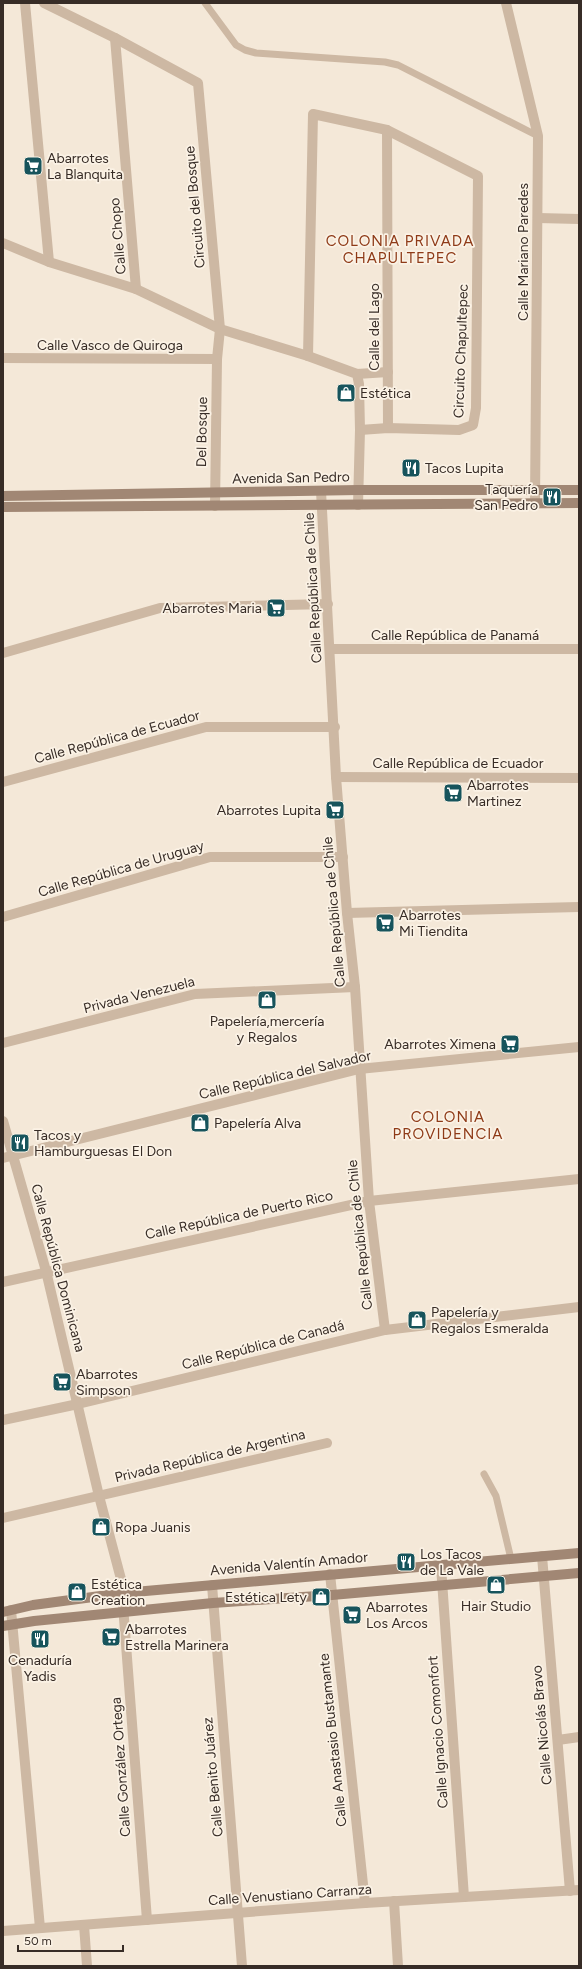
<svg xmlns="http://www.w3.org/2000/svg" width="582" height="1969" font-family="Figtree,sans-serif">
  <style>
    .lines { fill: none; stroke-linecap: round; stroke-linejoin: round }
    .service { stroke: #cdb8a3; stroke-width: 7 }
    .minor { stroke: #cdb8a3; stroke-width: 10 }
    .secondary { stroke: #a18774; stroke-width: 10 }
    .labels { text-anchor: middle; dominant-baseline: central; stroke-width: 3.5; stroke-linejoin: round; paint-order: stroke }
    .poi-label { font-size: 14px; fill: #372c26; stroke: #fbf2e5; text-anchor: start }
    .street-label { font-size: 14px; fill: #372c26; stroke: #fbf2e5 }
    .neighbourhood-label { font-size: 15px; letter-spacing: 1px; fill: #8e3a17; stroke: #fbf2e5 }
  </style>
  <rect width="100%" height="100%" fill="#f4e8d8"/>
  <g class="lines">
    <g class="service">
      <polyline points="205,3 236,45 245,50 256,53 385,62 398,65 538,136"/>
      <polyline points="484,1474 496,1496 511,1559"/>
    </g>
    <g class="minor">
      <polyline points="25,3 49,262"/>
      <polyline points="44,3 115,38 198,83 220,329 217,359 215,506"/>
      <polyline points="506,3 538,136 535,504"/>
      <polyline points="115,38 136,289"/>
      <polyline points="387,130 388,428"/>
      <polyline points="538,218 579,219"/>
      <polyline points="3,243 49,262 136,289 220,329 308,356 357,374 359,384 360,430 358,505"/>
      <polyline points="308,356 313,114 387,130 478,176 476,408 473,425 459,430 388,428 360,430"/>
      <polyline points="3,358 217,359"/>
      <polyline points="357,374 388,372"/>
      <polyline points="321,491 336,777 347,913 355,987 369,1201 385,1330"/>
      <polyline points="331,649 579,649"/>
      <polyline points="3,653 160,608 328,604"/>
      <polyline points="336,777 579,778"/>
      <polyline points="3,782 206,727 335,727"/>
      <polyline points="347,913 579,907"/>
      <polyline points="3,917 210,857 343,857"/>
      <polyline points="3,1043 195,994 355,987"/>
      <polyline points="3,1121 46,1271 99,1496 121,1579 147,1920"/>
      <polyline points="3,1158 359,1069 579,1047"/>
      <polyline points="3,1282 369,1201 579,1179"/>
      <polyline points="3,1420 78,1404 385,1330 579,1307"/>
      <polyline points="3,1518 327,1443"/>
      <polyline points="542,1556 570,1891"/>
      <polyline points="441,1566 464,1897"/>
      <polyline points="330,1574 365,1903"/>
      <polyline points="212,1585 242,1966"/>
      <polyline points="11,1610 40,1928"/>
      <polyline points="558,1740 579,1737"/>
      <polyline points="394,1901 398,1966"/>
      <polyline points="84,1925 87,1966"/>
      <polyline points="3,1931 365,1903 579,1890"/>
    </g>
    <g class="secondary">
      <polyline points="3,496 358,490 579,490"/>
      <polyline points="3,507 579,503"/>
      <polyline points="3,1612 33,1605 123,1593 579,1553"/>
      <polyline points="3,1626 34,1621 213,1603 332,1595 579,1573"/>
    </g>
  </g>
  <defs>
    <symbol id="supermarket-square" viewBox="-11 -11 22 22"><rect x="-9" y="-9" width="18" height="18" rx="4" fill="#17545c" stroke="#fbf2e5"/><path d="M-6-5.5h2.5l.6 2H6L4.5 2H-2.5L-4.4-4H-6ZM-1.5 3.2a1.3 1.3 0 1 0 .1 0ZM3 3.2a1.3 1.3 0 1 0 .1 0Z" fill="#fff"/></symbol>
    <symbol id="shop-square" viewBox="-11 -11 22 22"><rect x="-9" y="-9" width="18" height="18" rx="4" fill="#17545c" stroke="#fbf2e5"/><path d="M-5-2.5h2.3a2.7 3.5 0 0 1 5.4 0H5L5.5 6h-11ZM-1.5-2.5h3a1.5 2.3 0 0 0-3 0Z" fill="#fff"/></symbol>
    <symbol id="restaurant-square" viewBox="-11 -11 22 22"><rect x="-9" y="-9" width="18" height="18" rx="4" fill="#17545c" stroke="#fbf2e5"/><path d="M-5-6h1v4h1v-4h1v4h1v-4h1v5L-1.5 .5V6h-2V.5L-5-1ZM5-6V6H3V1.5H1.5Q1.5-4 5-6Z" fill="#fff"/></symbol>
  </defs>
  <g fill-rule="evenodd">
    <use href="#supermarket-square" x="22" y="155" width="22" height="22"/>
    <use href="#shop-square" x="335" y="382" width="22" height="22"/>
    <use href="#restaurant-square" x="400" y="457" width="22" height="22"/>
    <use href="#restaurant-square" x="541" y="486" width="22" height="22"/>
    <use href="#supermarket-square" x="265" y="597" width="22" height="22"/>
    <use href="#supermarket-square" x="442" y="782" width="22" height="22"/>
    <use href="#supermarket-square" x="324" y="799" width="22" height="22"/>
    <use href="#supermarket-square" x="374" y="912" width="22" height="22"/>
    <use href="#shop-square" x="256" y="989" width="22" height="22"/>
    <use href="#supermarket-square" x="499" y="1033" width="22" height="22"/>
    <use href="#shop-square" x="189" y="1112" width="22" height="22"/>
    <use href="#restaurant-square" x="9" y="1132" width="22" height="22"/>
    <use href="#shop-square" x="406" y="1309" width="22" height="22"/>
    <use href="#supermarket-square" x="51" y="1371" width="22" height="22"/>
    <use href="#shop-square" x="90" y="1516" width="22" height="22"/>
    <use href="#restaurant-square" x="395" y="1551" width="22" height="22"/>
    <use href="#shop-square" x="485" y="1574" width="22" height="22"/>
    <use href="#shop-square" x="66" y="1581" width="22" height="22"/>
    <use href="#shop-square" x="310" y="1586" width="22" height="22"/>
    <use href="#supermarket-square" x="341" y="1604" width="22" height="22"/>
    <use href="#supermarket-square" x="100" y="1626" width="22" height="22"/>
    <use href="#restaurant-square" x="29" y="1628" width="22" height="22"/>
  </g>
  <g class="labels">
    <g class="poi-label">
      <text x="47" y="158">Abarrotes<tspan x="47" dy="16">La Blanquita</tspan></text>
      <text x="360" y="393">Estética</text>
      <text x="425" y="468">Tacos Lupita</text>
      <text x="538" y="489" text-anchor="end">Taquería<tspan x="538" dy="16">San Pedro</tspan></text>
      <text x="262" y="608" text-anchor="end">Abarrotes Maria</text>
      <text x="467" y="785">Abarrotes<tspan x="467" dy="16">Martinez</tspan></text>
      <text x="321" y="810" text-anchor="end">Abarrotes Lupita</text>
      <text x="399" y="915">Abarrotes<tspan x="399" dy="16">Mi Tiendita</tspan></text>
      <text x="267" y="1021" text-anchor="middle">Papelería,mercería<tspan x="267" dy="16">y Regalos</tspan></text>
      <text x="496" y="1044" text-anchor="end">Abarrotes Ximena</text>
      <text x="214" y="1123">Papelería Alva</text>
      <text x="34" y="1135">Tacos y<tspan x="34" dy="16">Hamburguesas El Don</tspan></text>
      <text x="431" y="1312">Papelería y<tspan x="431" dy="16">Regalos Esmeralda</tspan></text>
      <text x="76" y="1374">Abarrotes<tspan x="76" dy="16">Simpson</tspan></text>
      <text x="115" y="1527">Ropa Juanis</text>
      <text x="420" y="1554">Los Tacos<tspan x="420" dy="16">de La Vale</tspan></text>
      <text x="91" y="1584">Estética<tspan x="91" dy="16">Creation</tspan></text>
      <text x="307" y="1597" text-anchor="end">Estética Lety</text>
      <text x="496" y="1606" text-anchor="middle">Hair Studio</text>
      <text x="366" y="1607">Abarrotes<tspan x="366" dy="16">Los Arcos</tspan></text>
      <text x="125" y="1629">Abarrotes<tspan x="125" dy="16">Estrella Marinera</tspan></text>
      <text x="40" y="1660" text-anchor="middle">Cenaduría<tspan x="40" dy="16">Yadis</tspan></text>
    </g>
    <g class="street-label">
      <text transform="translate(195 207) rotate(-95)">Circuito del Bosque</text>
      <text transform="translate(118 236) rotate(-95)">Calle Chopo</text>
      <text transform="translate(523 252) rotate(-90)">Calle Mariano Paredes</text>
      <text transform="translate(374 327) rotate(-90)">Calle del Lago</text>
      <text x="110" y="345">Calle Vasco de Quiroga</text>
      <text transform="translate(461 351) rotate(-88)">Circuito Chapultepec</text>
      <text transform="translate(202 432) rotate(-89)">Del Bosque</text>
      <text transform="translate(291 478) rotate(-1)">Avenida San Pedro</text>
      <text transform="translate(313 588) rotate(-93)">Calle República de Chile</text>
      <text x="455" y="635">Calle República de Panamá</text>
      <text transform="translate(117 737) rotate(-15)">Calle República de Ecuador</text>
      <text x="458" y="763">Calle República de Ecuador</text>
      <text transform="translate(121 869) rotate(-16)">Calle República de Uruguay</text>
      <text transform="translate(334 912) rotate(-95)">Calle República de Chile</text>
      <text transform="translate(139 995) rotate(-14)">Privada Venezuela</text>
      <text transform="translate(285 1075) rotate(-13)">Calle República del Salvador</text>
      <text transform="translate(239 1215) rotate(-12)">Calle República de Puerto Rico</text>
      <text transform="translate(360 1235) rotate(-96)">Calle República de Chile</text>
      <text transform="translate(58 1268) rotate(75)">Calle República Dominicana</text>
      <text transform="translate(263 1345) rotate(-14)">Calle República de Canadá</text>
      <text transform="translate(210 1456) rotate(-13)">Privada República de Argentina</text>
      <text transform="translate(289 1564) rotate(-5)">Avenida Valentín Amador</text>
      <text transform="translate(542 1725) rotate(-95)">Calle Nicolás Bravo</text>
      <text transform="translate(438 1732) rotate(-94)">Calle Ignacio Comonfort</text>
      <text transform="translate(333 1740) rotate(-96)">Calle Anastasio Bustamante</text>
      <text transform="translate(121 1767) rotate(-94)">Calle González Ortega</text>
      <text transform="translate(213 1777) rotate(-95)">Calle Benito Juárez</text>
      <text transform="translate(290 1895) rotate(-4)">Calle Venustiano Carranza</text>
    </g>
    <g class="neighbourhood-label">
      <text x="400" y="241">COLONIA PRIVADA<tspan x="400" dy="17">CHAPULTEPEC</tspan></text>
      <text x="448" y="1117">COLONIA<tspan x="448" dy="17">PROVIDENCIA</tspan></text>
    </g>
  </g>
  <rect width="582" height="1969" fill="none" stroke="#372c26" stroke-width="8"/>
  <path d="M18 1945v6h105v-6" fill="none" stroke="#372c26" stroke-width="2"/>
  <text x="24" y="1945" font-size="12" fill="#372c26" stroke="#fbf2e5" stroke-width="3" paint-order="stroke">50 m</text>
</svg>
